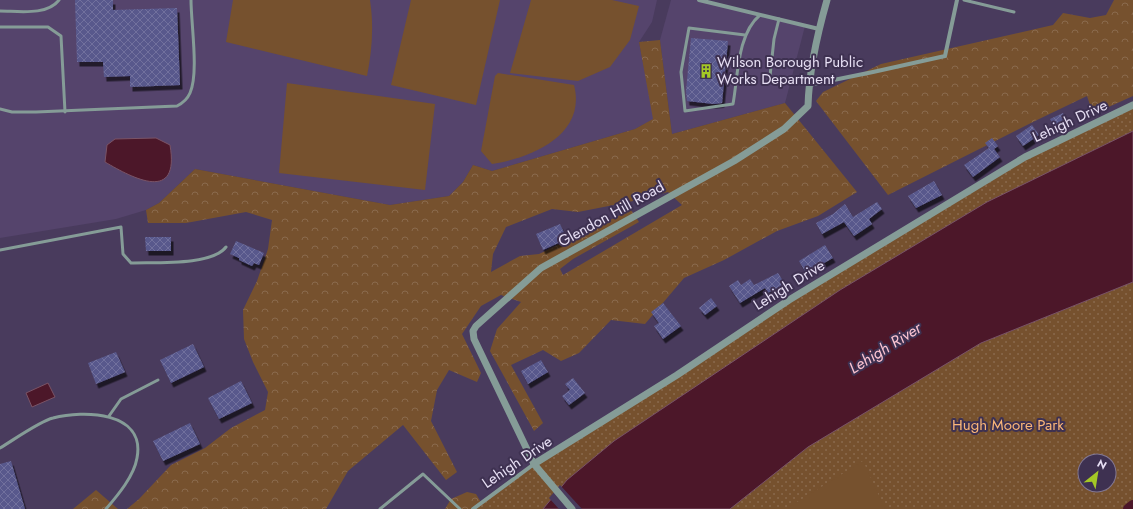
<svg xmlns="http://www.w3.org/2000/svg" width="1133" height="509" font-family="Jost,sans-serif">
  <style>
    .built { fill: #55446c }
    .forest { fill: url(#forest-crowns); fill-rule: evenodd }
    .park { fill: url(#park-dots); fill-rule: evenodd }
    .pitch { fill: #76512e }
    .water { fill: #4c1729; stroke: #7a5366 }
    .pier { fill: #493b5d }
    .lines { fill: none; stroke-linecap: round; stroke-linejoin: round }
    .canal { stroke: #4c1729; stroke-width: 10 }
    .building { fill: url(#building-cross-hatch); filter: url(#shadow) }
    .service { stroke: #859c97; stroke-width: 3 }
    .minor { stroke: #859c97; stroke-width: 4 }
    .tertiary { stroke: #859c97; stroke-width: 7 }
    .labels { text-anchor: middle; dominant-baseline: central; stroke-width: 4; stroke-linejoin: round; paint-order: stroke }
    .poi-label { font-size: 15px; fill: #e7dff4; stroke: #3e3151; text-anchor: start }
    .street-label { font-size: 15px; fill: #e7dff4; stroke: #3e3151 }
    .park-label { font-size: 15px; fill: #fab678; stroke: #3e3151 }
    .water-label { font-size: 16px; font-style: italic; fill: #fdc5d2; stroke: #3e3151 }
  </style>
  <defs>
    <pattern id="forest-crowns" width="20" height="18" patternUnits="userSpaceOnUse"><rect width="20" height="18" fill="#76512e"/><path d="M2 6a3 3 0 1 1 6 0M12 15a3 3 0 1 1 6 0" fill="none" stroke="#8a6a4d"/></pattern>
    <pattern id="park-dots" width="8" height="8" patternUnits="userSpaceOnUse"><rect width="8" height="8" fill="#76512e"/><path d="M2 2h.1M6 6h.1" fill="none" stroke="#8a6a4d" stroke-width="1.8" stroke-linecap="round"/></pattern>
    <pattern id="building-cross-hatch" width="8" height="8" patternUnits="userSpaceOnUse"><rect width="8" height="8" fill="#59598c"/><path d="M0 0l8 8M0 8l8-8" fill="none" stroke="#71709d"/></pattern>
    <filter id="shadow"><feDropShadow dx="2.5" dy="4.5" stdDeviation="0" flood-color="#0009"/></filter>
  </defs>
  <rect width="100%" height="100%" fill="#493b5d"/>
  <g class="built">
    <polygon points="0,0 657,0 652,22 639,42 654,119 635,129 492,171 473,165 463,182 449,196 390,205 195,169 159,203 146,210 116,219 0,238"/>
    <polygon points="671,0 700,0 805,26 785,103 672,134 660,40"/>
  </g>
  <g class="forest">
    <polygon points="1114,0 1133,0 1133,96 1093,114 1087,96 1037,120 888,195 816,101 823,92 881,64 1053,25 1063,13 1090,18 1106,15"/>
    <path d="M660,40L672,134L785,103L857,192L818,216L777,231L724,260L684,278L645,324L611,320L579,353L561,361L543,350L511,365L543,423L534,431L490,351L497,329L521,302L501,295L481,306L462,334L481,373L477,382L449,370L437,390L431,421L457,472L446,480L403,425L348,471L326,509H127L139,499L171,465L205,448L231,428L265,410L268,392L253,362L244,339L243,310L257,281L268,249L272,220L246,212L186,223H148L146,210L159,203L195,169L390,205L449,196L463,182L473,165L492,171L635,129L653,119L639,42ZM668,192L682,205L563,275L560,269L573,259L639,222L631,210L539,254L520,256L491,272L493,254L506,227L552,209L578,212L629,202Z"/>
    <polygon points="96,490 118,509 73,509"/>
    <polygon points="467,492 476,494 485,509 445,509 451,499"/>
  </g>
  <g class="park">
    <polygon points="1133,105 1133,131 987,202 840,290 614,441 567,480 543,509 473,509 526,469 789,300 1025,157"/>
    <path d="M1133,282V509H730L808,447L981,343ZM1085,461H1109V485H1085Z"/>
  </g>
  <g class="pitch">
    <path d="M233,0H370C374,26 372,51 367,76L226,42Z"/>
    <polygon points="411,0 500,0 476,105 391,85"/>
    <polygon points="531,0 612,0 639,6 630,40 610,67 578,81 510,73"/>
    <path d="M498,73L574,85C587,135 531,158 492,164L481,151L495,76Z"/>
    <polygon points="287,83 435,104 425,190 279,173"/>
    <polygon points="863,461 885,509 786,509"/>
  </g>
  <g class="water">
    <polygon points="1133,131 1133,282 981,343 808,447 730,509 543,509 567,480 614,441 840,290 987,202"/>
    <path d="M156,138L170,145C180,203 134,179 105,162L107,145L115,139Z"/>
    <polygon points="48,383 55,397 32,407 26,393"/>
  </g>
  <polygon class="pier" points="560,485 582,509 559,509 549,498"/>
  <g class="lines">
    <polyline class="canal" points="1128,509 1133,505"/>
  </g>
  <g class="building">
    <polygon points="75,0 113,0 113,10 177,8 180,85 130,87 130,76 104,77 103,62 77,62"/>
    <polygon points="691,38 728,41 722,103 714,104 687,101 686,91"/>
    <polygon points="1063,113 1067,122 1055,128 1050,119"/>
    <polygon points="1032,125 1039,135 1023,146 1016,136"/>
    <polygon points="992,138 998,146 994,149 1000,157 973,177 964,165 989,148 985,143"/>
    <polygon points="934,181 942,195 916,208 908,196"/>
    <polygon points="877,202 882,209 869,219 872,224 854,236 844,222 822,234 816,223 833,214 845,204 853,217"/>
    <polygon points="560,224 567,239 543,250 536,234"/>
    <polygon points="145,237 171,237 171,251 146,251"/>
    <polygon points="236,241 264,253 259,265 254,263 252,266 239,260 239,258 230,254"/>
    <polygon points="825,245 833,258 806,273 799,261"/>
    <polygon points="778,273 785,284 768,293 765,288 740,303 729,286 738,280 741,285 750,279 754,285"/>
    <polygon points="711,298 717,306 705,315 699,308"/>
    <polygon points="663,303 681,326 663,339 654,326 659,323 651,312"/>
    <polygon points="193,344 204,367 171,383 160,360"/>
    <polygon points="116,352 125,372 96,384 88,363"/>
    <polygon points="541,360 548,372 528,384 521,371"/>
    <polygon points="573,378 585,393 569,405 562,396 570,390 565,384"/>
    <polygon points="241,381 252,403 219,419 208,398"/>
    <polygon points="190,423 200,444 163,461 153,441"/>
    <polygon points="11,461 25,509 0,509 0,464"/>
  </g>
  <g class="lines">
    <g class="service">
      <polyline points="964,0 1014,12"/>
      <path d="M0,11C18,11 47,16 59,0"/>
      <polyline points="0,27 48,27 61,36 65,112"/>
      <path d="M745,35L689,28L681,72L685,111L733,104C738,77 737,34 760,15"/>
      <polyline points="770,76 774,39 779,19"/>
      <path d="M0,109L12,112H36L177,106C183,103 187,100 190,93C199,73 191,24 191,0"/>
      <path d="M0,250L121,227L123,254L131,263C154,262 212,266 226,247"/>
      <polyline points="109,416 121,399 158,380"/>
      <path d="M0,448C12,441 40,421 53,418C83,410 146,411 137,458C134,476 118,495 106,509"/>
      <polyline points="380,509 423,474 460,509"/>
    </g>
    <g class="minor">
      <polyline points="699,0 819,29"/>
      <polyline points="809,85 873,72 945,56 957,0"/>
      <polyline points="473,509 534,464"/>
    </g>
    <g class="tertiary">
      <polyline points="534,464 677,375 789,300 1025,157 1133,105"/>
      <path d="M572,509L534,464L474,339L473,331L476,326L541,268L734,161L784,129L808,106C809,70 817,35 827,0"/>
    </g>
  </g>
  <defs>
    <symbol id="building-bare" viewBox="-9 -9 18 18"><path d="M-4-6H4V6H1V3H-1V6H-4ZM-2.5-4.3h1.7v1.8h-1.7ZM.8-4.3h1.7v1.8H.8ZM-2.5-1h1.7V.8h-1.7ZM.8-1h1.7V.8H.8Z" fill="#a4c825" stroke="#3e3151" stroke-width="2.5" paint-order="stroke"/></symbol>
  </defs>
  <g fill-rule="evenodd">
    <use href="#building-bare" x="696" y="61" width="20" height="20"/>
  </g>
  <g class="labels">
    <g class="poi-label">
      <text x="717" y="62">Wilson Borough Public<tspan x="717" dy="17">Works Department</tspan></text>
    </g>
    <g class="street-label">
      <text transform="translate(1070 121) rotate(-25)">Lehigh Drive</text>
      <text transform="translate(611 214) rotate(-29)">Glendon Hill Road</text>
      <text transform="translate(789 285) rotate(-32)">Lehigh Drive</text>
      <text transform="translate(517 462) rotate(-34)">Lehigh Drive</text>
    </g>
    <g class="park-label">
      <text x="1008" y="425">Hugh Moore Park</text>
    </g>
    <g class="water-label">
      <text transform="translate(885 348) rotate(-32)">Lehigh River</text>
    </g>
  </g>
  <g transform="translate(1097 473) rotate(30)"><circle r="19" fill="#3e3151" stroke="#827792"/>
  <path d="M0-3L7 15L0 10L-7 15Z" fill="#a4c825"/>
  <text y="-6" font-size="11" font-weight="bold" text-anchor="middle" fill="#e7dff4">N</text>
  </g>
</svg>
